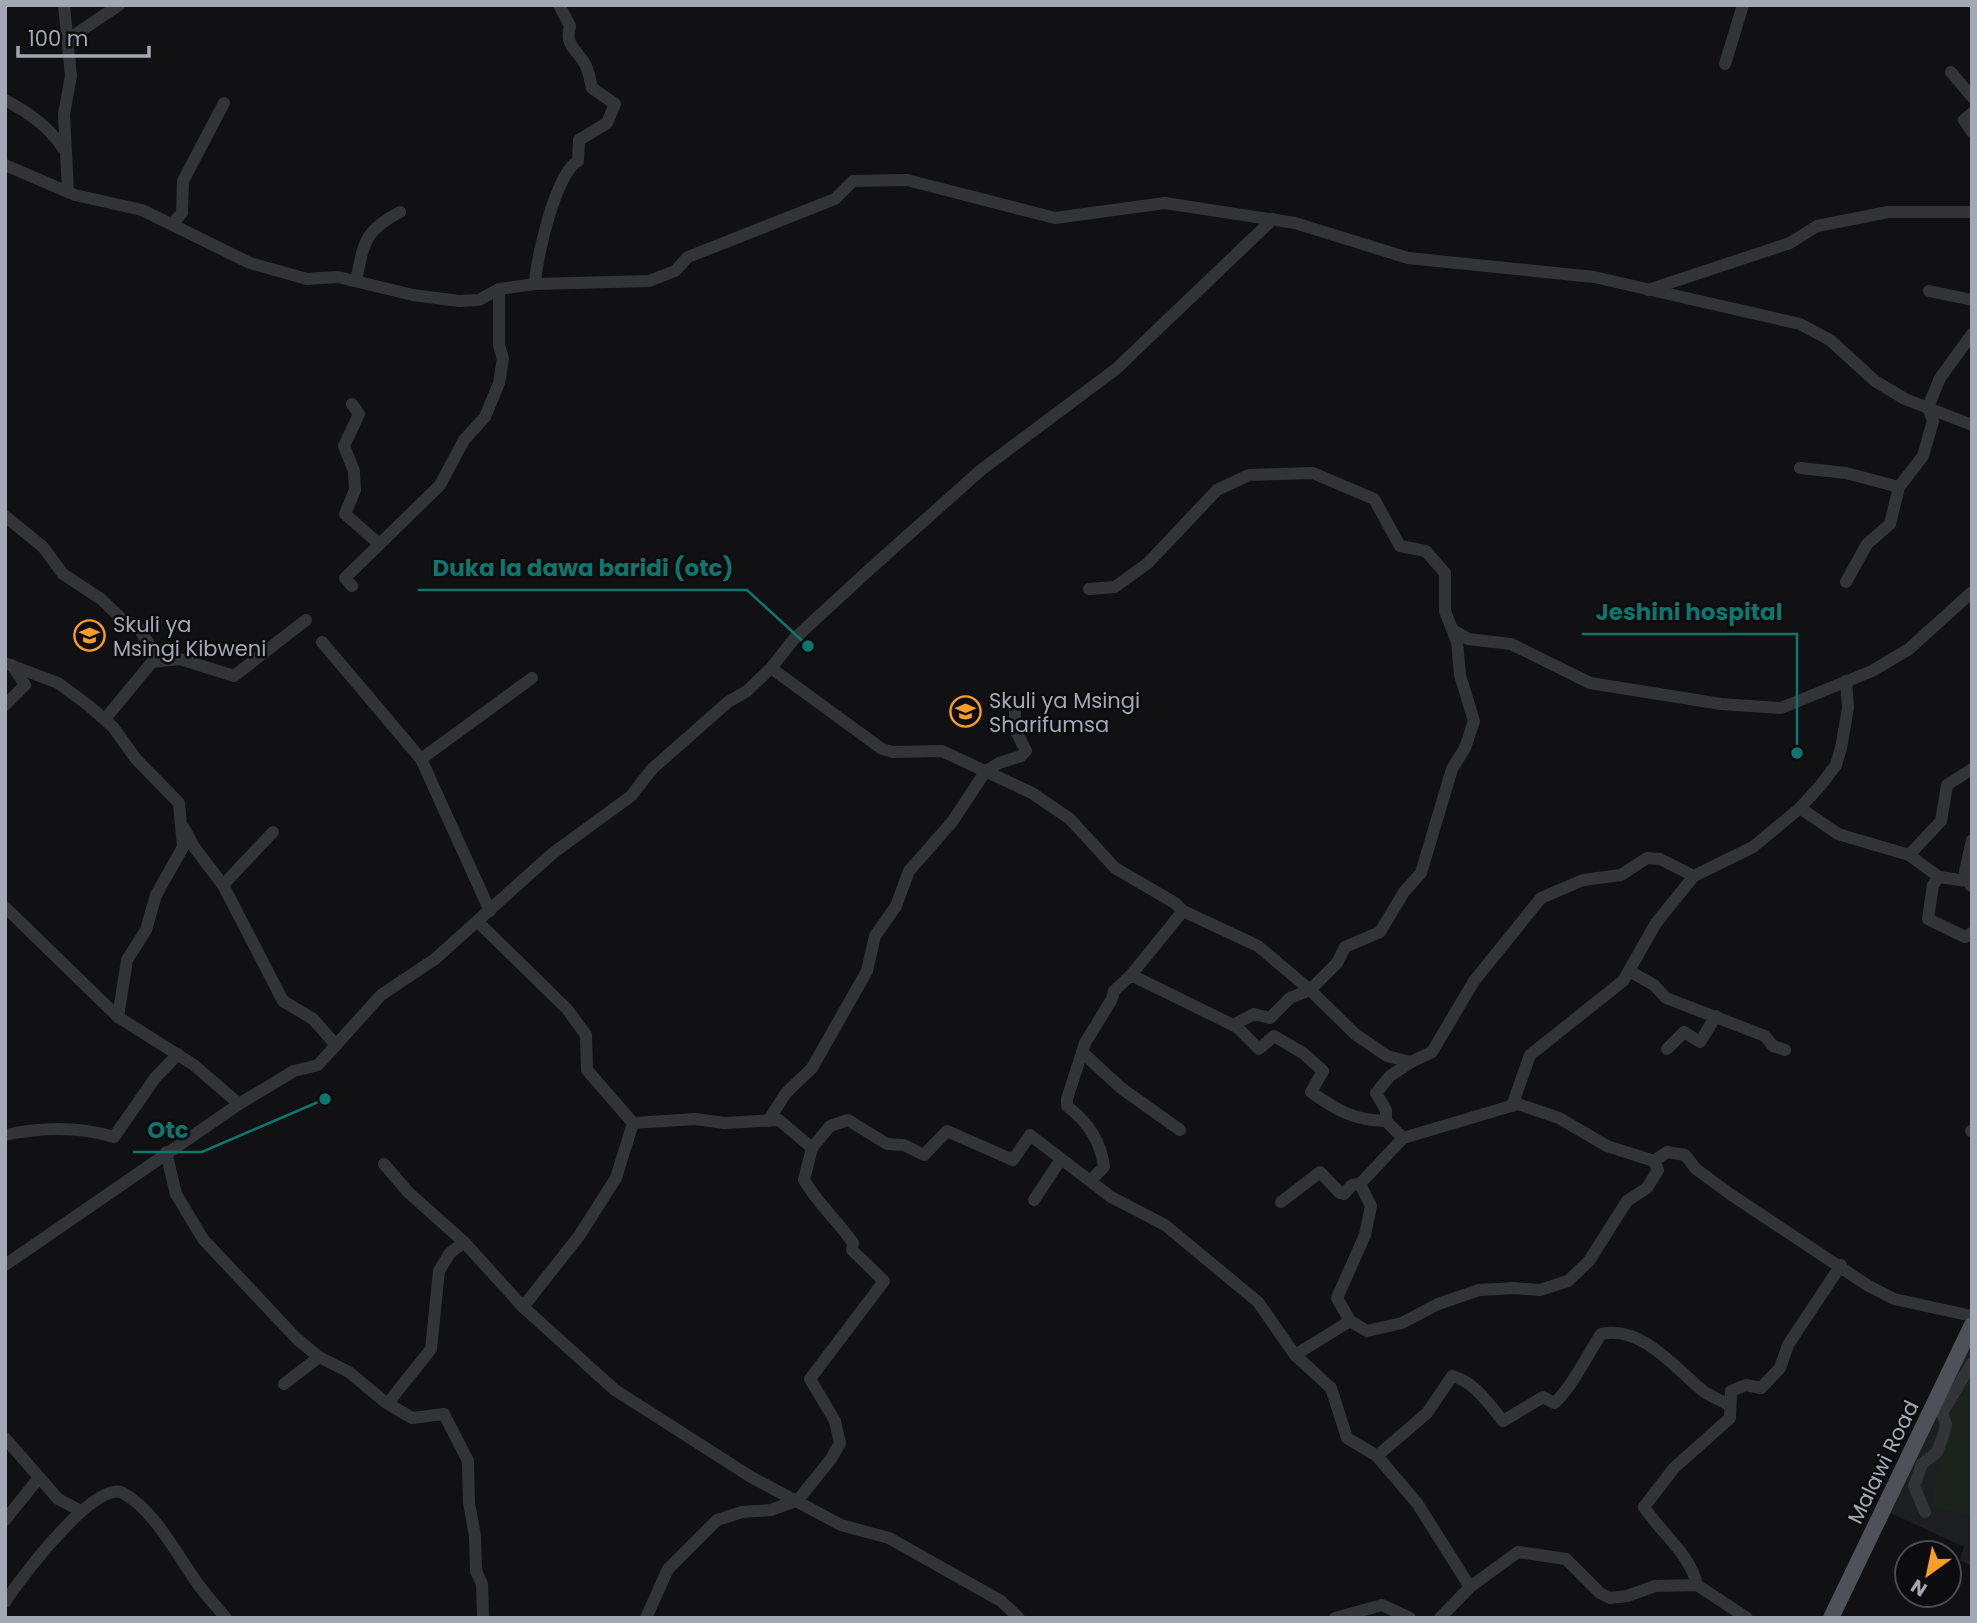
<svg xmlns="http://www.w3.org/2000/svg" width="1977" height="1623" font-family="Poppins,sans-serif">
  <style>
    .built { fill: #1d1e20 }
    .green { fill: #1c231c }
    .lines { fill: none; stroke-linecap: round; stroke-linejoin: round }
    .minor { stroke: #323438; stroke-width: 12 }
    .major { stroke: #4e5157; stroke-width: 16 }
    .labels { text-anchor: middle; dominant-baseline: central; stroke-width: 5; stroke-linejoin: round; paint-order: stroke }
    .poi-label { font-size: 21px; fill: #a2a9b4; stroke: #0c0c0e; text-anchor: start }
    .street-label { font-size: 21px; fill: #a2a9b4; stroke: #0c0c0e }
    .leader { fill: none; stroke: #0f766e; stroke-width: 2.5 }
    .callout-dot { fill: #0f766e; stroke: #0c0c0e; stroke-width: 2.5 }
    .callout-label { font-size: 23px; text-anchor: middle; font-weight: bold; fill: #0f766e; stroke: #0c0c0e; stroke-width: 5; stroke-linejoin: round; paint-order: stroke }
  </style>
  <rect width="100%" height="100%" fill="#111113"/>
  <polygon class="built" points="1972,1325 1972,1566 1960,1560 1964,1547 1886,1511"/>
  <polygon class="green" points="1972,1371 1972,1516 1931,1506 1940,1466 1924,1458"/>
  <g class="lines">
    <g class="minor">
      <polyline points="64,5 71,76 64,114 68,192"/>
      <polyline points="70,42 76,34 119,5"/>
      <polyline points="1725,64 1743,5"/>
      <polyline points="1951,72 1972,97"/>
      <path d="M5,100C29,113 48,126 63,148"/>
      <polyline points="1972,113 1964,120 1972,132"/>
      <polyline points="5,165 75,195 142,210 250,263 307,279 338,277 413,295 459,301 479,300 499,289 535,284 649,281 675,271 688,257 835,199 853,181 907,180 1055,218 1165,203 1295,223 1408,258 1594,277 1800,324 1830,340 1875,381 1905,399 1972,425"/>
      <polyline points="172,224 182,213 183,181 224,103"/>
      <path d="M356,281C364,242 364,231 400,212"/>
      <path d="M535,284C536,259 556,172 578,161L579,140L607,123L615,104L592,88C590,81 589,72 586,66C578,50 564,46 570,26L559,5"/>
      <polyline points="1648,290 1790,243 1817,226 1888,212 1972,212"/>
      <polyline points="1929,291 1972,300"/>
      <polyline points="352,404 359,414 344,446 354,471 355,490 345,514 378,543"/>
      <polyline points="1800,468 1846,473 1899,487"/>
      <polyline points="5,516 43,547 63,574 101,599 125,622 136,624 159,659"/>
      <polyline points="1846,582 1867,544 1890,524 1899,487 1923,456 1933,421 1928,407 1940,378 1972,334"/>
      <polyline points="352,586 345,578 440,485 464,440 485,417 499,383 503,359 499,345 499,289"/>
      <polyline points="1089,589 1115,587 1148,563 1217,490 1249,475 1313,473 1374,499 1400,546 1426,551 1445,573 1445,611 1457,642 1460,675 1474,721 1465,748 1452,769 1421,873 1404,892 1380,932 1345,947 1337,963 1310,990 1290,998 1270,1018 1254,1014 1233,1025"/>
      <polyline points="1453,630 1468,639 1511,644 1590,683 1721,704 1781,708 1872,671 1909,649 1972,592"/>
      <polyline points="322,642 421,759"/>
      <polyline points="5,663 58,683 88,705 113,727 136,759 179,803 183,847 156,895 146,930 127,960 118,1017"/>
      <polyline points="771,668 882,749 893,752 942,751 1032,793 1070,819 1115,868 1175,903 1183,911"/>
      <polyline points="5,705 25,685 12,665"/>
      <polyline points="105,719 152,662 180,659 234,676 306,620"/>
      <polyline points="1800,808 1838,834 1909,855 1939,877 1967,881"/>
      <polyline points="184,828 194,847 223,885"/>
      <polyline points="273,832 223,885 283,1001 313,1019 336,1045"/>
      <polyline points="1909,855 1941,821 1947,785 1972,769"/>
      <polyline points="1939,877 1933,885 1928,919 1965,937 1972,933"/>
      <polyline points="1971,886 1965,871 1972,840"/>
      <polyline points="5,907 118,1017 194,1065 239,1104"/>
      <polyline points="490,911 421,759 532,678"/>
      <polyline points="478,922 567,1009 586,1035 587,1070 633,1123"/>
      <polyline points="1629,971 1654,985 1666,998 1765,1036 1773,1046 1785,1050"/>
      <polyline points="1131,975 1183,911 1258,946 1310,990 1355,1034 1387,1056 1411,1062 1432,1052 1474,981 1541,898 1583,880 1621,875 1647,858 1660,859 1694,876"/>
      <polyline points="1667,1049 1684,1032 1700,1042 1716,1016"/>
      <polyline points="1082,1052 1121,1088 1180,1130"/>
      <polyline points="1512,1106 1530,1055 1623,981 1656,923 1694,876 1753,847 1800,808 1820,786 1836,765 1841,748 1848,708 1846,681"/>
      <polyline points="768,1121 786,1093 812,1068 867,971 875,936 896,906 909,871 952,822 985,772 999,763 1021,756 1026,751 1015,729 1015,712"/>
      <polyline points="1386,1121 1386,1110 1376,1093 1390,1076 1411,1062"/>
      <path d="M633,1123L695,1119L724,1123L779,1120L812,1148L804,1180C818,1204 837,1220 853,1243L852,1250L884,1281L810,1379L835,1421L840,1443L831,1459L798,1500L771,1510L742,1512L717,1520L668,1569L646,1618"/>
      <polyline points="1971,1131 1972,1131"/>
      <path d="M5,1135C42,1127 78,1126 114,1137L155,1078L178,1054"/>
      <polyline points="812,1148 830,1126 848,1120 887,1144 904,1145 924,1155 947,1131 1013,1160 1030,1135 1111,1197 1165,1225 1258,1302 1295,1355 1331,1388 1347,1438 1377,1456 1417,1503 1470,1587 1440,1618"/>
      <polyline points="166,1152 176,1194 203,1239 297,1339 319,1357 349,1372 385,1402 412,1418 444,1414 468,1461 469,1503 475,1536 476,1571 482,1584 483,1618"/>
      <polyline points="384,1164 408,1192 464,1242 523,1307 615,1390 751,1477 841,1525 889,1538 1001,1601 1019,1618"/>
      <path d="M1091,1180L1104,1167C1101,1141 1088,1122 1067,1106V1099L1085,1043L1112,999L1114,991L1131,975L1237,1027L1259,1049L1274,1036L1303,1053L1323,1071L1311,1092C1338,1111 1353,1120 1386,1121L1403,1138"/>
      <polyline points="1034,1200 1061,1159"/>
      <polyline points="1281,1202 1320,1172 1340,1193 1344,1194 1352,1185 1360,1184 1403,1138 1518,1104 1559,1118 1607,1146 1654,1161"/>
      <polyline points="5,1265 239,1104 294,1071 318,1065 381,995 435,959 553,853 631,796 652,769 728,702 747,691 771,668 794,639 870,569 981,470 1116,369 1273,219"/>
      <polyline points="523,1307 579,1236 616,1178 633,1123"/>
      <polyline points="1350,1321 1367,1331 1402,1323 1438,1304 1479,1290 1514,1288 1540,1290 1568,1281 1589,1261 1627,1201 1647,1188 1658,1170 1654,1161 1667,1152 1685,1155 1696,1169 1730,1194 1867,1285 1894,1299 1972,1316"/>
      <polyline points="1295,1355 1350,1321 1337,1298 1365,1235 1371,1206 1360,1184"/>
      <polyline points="284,1384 319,1357"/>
      <polyline points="388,1403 431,1349 439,1271 450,1253 464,1242"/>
      <polyline points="5,1438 58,1499 81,1511"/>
      <path d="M1377,1456L1427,1413L1452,1376C1474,1381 1489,1404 1503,1421L1543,1397L1554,1403C1571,1389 1588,1354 1601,1334C1641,1325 1674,1367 1702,1390C1709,1396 1721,1400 1730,1406"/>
      <polyline points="1925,1512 1914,1486 1922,1464 1937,1452 1943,1436 1946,1424 1942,1413 1972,1363"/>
      <polyline points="5,1520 38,1479"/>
      <path d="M1697,1585C1691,1555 1661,1533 1644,1507L1674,1468L1730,1418L1731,1391L1746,1385L1761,1388L1780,1368L1788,1345L1841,1265"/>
      <polyline points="1470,1587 1518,1552 1566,1559 1600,1593 1610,1598 1627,1596 1655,1586 1697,1585 1747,1618"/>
      <path d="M5,1602C19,1580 96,1478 123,1493C153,1509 177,1554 195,1580C204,1593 215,1605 226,1618"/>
      <polyline points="1335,1618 1382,1605 1410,1618"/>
    </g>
    <polyline class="major" points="1831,1618 1972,1325"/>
  </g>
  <defs>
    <symbol id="school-ring" viewBox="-11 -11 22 22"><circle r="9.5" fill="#0c0c0e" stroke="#f69e26" stroke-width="1.5"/><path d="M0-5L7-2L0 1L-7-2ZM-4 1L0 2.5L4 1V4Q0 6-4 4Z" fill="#f69e26"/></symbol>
  </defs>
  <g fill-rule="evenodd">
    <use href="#school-ring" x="72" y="618" width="35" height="35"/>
    <use href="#school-ring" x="948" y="694" width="35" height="35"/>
  </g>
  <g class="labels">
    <g class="poi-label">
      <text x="113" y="624">Skuli ya<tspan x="113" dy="24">Msingi Kibweni</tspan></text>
      <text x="989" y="700">Skuli ya Msingi<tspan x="989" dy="24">Sharifumsa</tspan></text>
    </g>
    <g class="street-label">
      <text transform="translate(1883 1462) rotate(-64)">Malawi Road</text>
    </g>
  </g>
  <path class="leader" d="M808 646L747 590H418M1797 753L1797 634H1582M325 1099L202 1152H133"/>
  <g class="callout-dot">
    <circle cx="808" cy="646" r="7"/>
    <circle cx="1797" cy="753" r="7"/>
    <circle cx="325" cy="1099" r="7"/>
  </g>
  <g class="callout-label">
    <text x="583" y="576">Duka la dawa baridi (otc)</text>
    <text x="1689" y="620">Jeshini hospital</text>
    <text x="168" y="1138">Otc</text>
  </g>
  <rect width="1977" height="1623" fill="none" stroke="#a2a9b4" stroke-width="14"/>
  <g transform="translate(1928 1574) rotate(213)"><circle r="33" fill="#0c0c0e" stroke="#484b50" stroke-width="2"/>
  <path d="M0-5L12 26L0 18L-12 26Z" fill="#f69e26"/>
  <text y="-10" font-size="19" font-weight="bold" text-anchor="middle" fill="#a2a9b4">N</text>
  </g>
  <path d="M18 46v10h131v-10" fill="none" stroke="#a2a9b4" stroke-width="3.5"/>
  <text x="28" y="46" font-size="21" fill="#a2a9b4" stroke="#0c0c0e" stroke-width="5" paint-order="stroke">100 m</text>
</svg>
